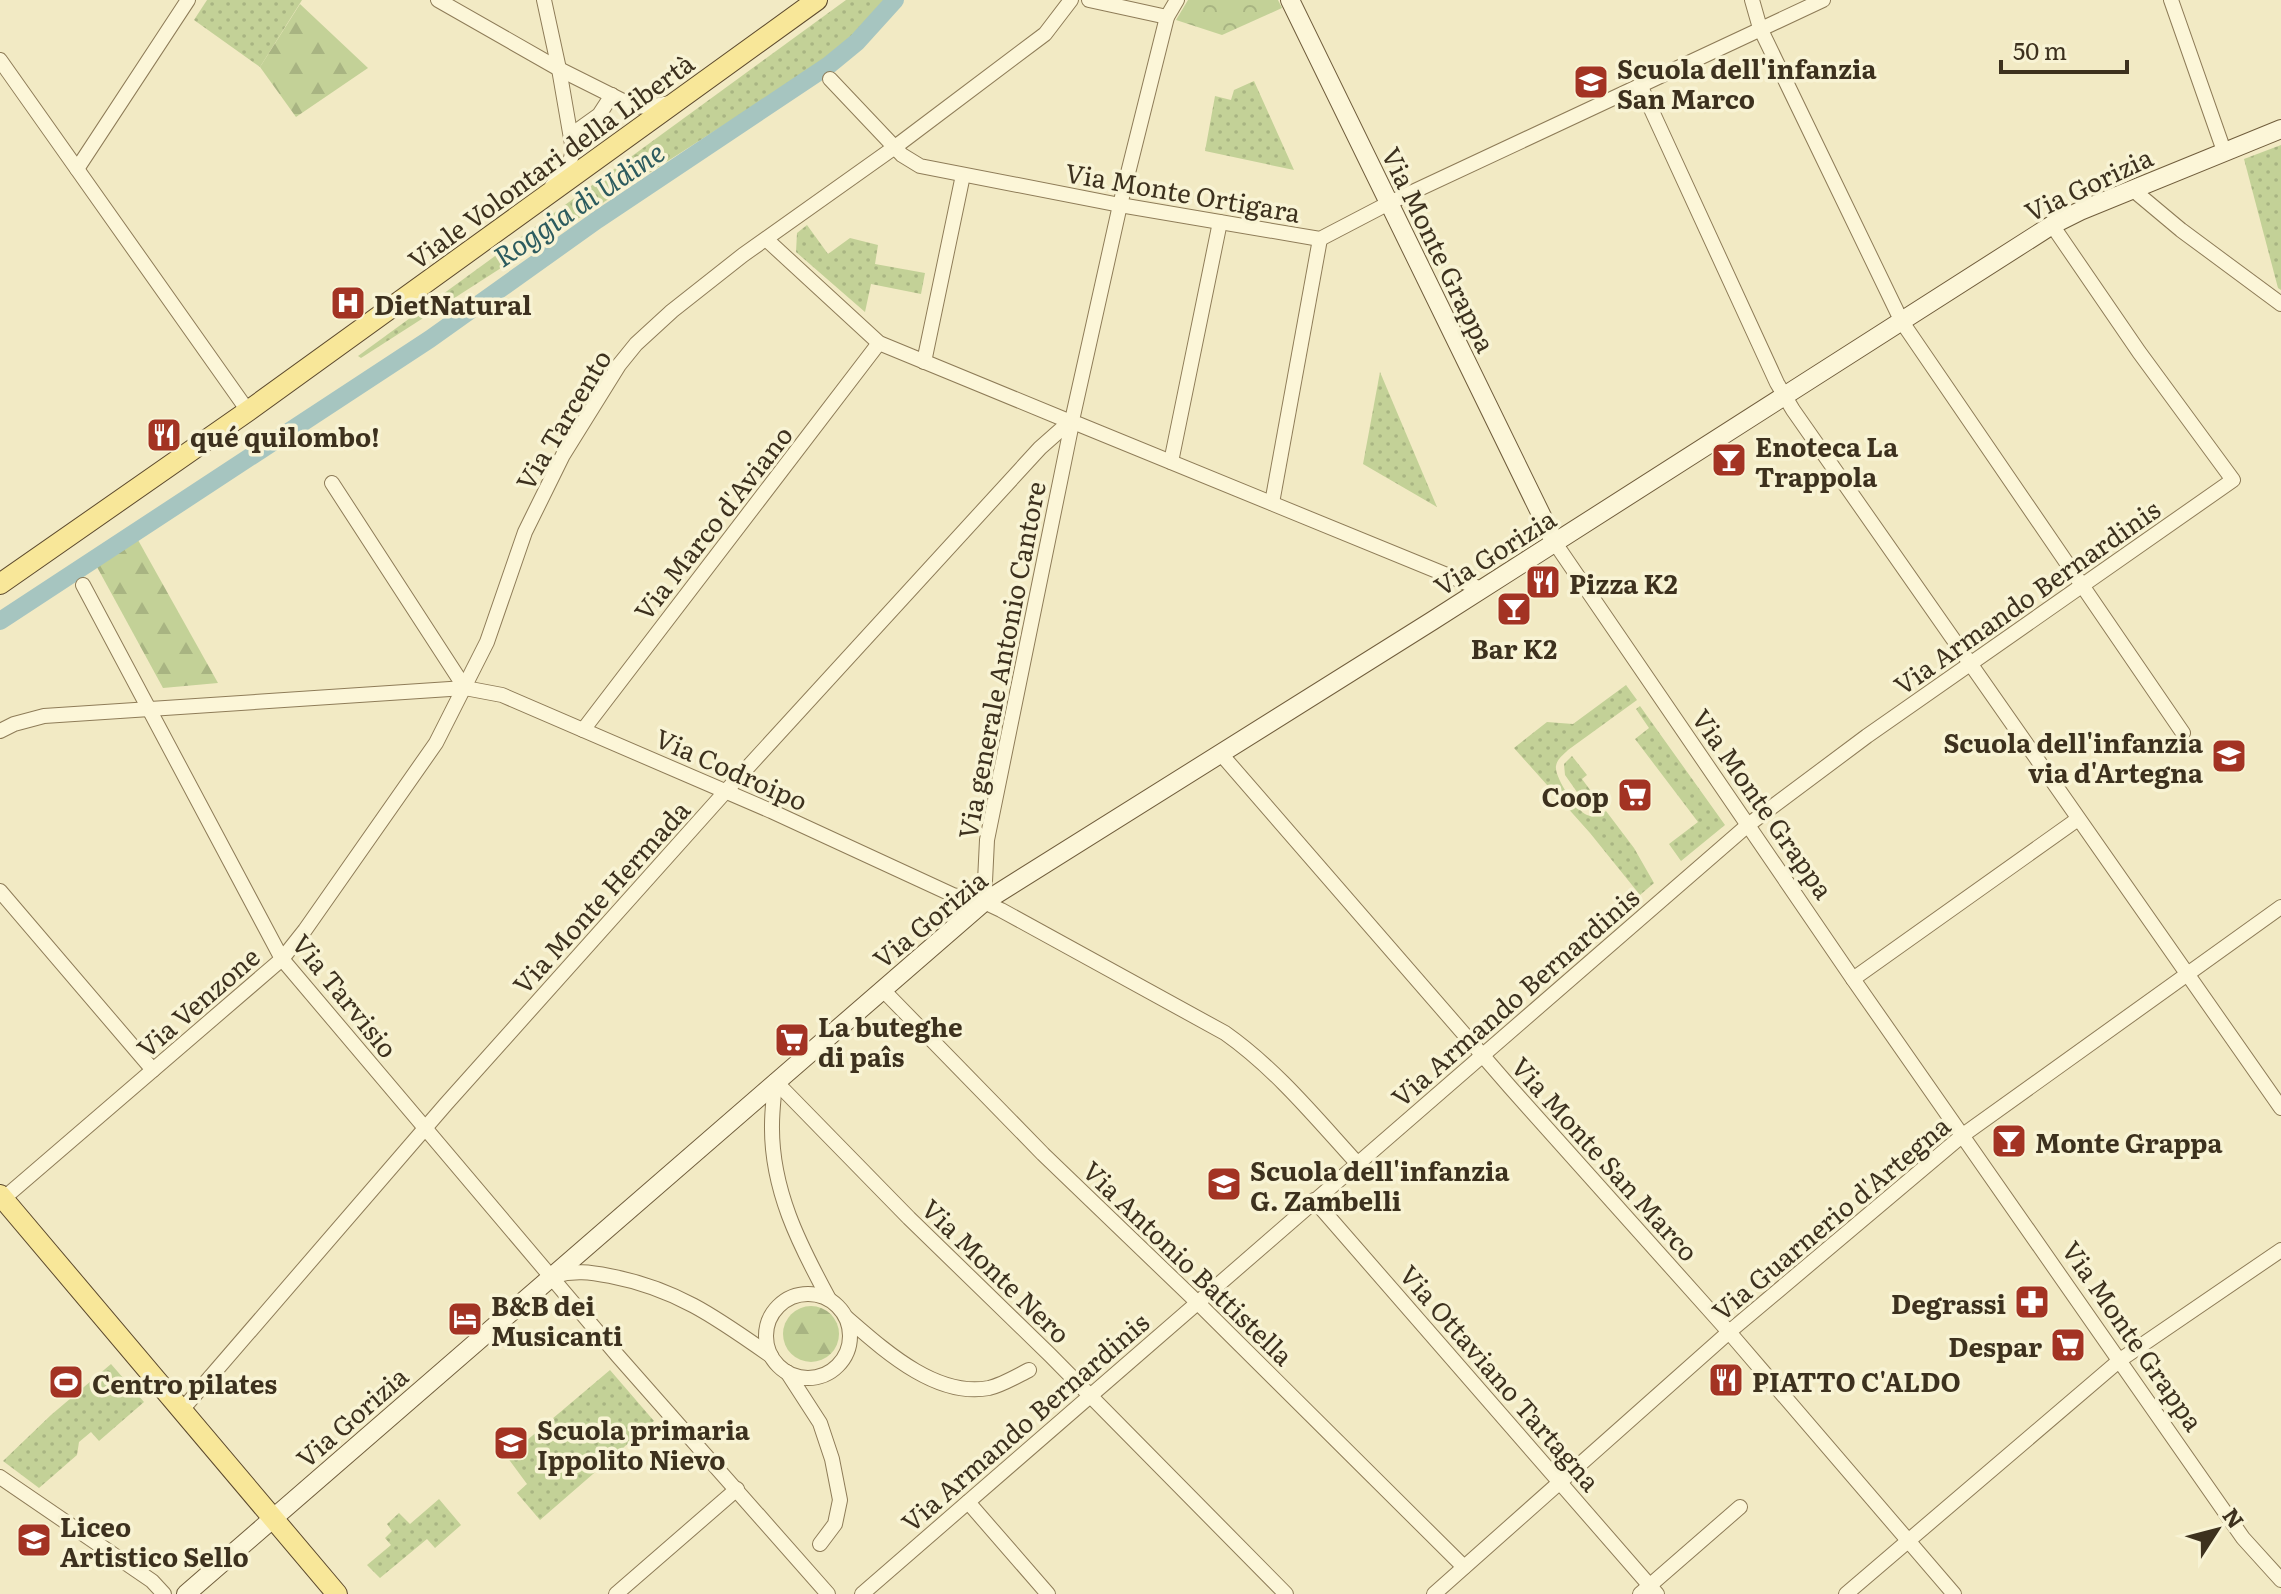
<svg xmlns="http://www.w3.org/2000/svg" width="2281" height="1594" font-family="Literata,serif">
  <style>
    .grass { fill: url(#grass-dots) }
    .forest { fill: url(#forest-firs) }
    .park { fill: url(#park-crowns) }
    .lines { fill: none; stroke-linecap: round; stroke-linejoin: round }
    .stream { stroke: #6c948f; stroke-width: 5 }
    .canal { stroke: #a6c5c0; stroke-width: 18 }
    .street-casing { stroke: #8e7c58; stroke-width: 16 }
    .secondary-casing { stroke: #705d3c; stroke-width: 20 }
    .primary-casing { stroke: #5c492d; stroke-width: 22 }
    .street { stroke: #fcf6d8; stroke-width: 14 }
    .secondary { stroke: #fcf6d8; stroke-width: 18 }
    .primary { stroke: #f8e799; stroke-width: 20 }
    .labels { text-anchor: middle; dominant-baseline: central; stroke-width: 7; stroke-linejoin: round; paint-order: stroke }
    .poi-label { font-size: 26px; font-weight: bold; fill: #3d311e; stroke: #f8f3d4; text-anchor: start }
    .street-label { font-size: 26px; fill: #3d311e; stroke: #f8f3d4 }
    .water-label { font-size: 28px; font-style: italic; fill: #2c5b5e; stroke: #f8f3d4 }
  </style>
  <defs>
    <pattern id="grass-dots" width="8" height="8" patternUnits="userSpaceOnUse" patternTransform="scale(2)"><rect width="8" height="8" fill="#c3d197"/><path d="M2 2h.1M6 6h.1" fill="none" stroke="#a8b482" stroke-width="1.8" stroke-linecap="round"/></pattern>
    <pattern id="forest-firs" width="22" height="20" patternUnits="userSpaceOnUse" patternTransform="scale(2)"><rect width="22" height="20" fill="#c3d197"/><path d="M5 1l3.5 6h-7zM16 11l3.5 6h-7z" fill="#a8b482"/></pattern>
    <pattern id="park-crowns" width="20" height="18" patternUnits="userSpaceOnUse" patternTransform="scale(2)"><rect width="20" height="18" fill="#c3d197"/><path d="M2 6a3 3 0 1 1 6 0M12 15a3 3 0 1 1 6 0" fill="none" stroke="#a8b482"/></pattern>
  </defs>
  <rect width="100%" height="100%" fill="#f2eac4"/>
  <g class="grass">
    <polygon points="207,0 302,0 260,67 194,20"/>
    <polygon points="846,0 889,0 847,46 361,358 358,356"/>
    <polygon points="1254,81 1294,170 1205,151 1215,96 1231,100 1234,90"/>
    <polygon points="2281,145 2281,290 2278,288 2244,159"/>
    <polygon points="807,225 828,254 850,238 878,245 875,264 925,273 921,294 871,284 865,312 796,252 797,233"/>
    <polygon points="1380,372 1437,507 1363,464"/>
    <path d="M1626,685L1637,700L1568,750C1563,755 1557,759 1556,766C1554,777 1577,811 1587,815C1595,818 1600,815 1606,811L1634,848L1654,883L1640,895L1590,833L1514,748L1547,722L1573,724Z"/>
    <polygon points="1640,706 1725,825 1681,861 1669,844 1698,822 1635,739 1649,728 1636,709"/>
    <polygon points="1572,756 1587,775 1582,779 1602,806 1597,810 1589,809 1565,775 1564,764"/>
    <polygon points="111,1364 144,1402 99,1441 91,1432 79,1442 77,1455 39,1488 3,1461 51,1415"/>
    <polygon points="610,1370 654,1421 540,1520 517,1493 527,1484 507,1457"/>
    <polygon points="439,1499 461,1525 435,1548 427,1539 380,1578 367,1565 391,1545 385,1538 392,1531 387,1524 399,1513 410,1524"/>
  </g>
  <g class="forest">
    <polygon points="300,4 368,68 296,117 260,67"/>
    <polygon points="138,540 218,683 163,688 97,567"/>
    <circle cx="811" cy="1334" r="28"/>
  </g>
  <polygon class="park" points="1188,0 1278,0 1282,8 1222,35 1176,20"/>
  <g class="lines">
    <polyline class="stream" points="430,339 442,334 519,282 528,268"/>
    <polyline class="canal" points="0,621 430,339 597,220 829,65 857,42 895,0"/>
    <defs>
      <g id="street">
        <polyline points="438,0 559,69 633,106 649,107 670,103"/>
        <polyline points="544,0 559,69 573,150 570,162 552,186"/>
        <polyline points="1089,0 1167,17"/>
        <polyline points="1752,0 1760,28 1902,322 2183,733"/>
        <polyline points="2171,0 2224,151"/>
        <polyline points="0,60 248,411"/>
        <polyline points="830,79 902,155 920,166 1120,205 1320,239 1389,203 1823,0"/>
        <polyline points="1640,85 1777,383 1793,410 2281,1108"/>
        <polyline points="571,135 599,115 612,95"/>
        <polyline points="77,169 188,0"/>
        <polyline points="2132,189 2181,230 2281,304"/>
        <polyline points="767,240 879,343 1066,420"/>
        <polyline points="924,362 963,175"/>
        <polyline points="1073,416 1120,205 1167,17 1177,0"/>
        <polyline points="1078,424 1481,589"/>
        <polyline points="1171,462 1220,222"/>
        <polyline points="332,483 465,688"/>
        <polyline points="1272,503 1320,239"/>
        <polyline points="1555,543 1853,979 2243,1538 2281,1580"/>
        <polyline points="83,585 282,959 618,1356 828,1594"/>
        <polyline points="583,730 879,343"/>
        <path d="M0,731L14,724L44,716L465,688L502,695L771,811L953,895L984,902L1001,910L1225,1033C1276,1069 1315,1117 1357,1163"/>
        <polyline points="1221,754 1510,1087 1729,1332 1954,1594"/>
        <polyline points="0,891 153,1070"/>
        <polyline points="984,902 987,840 1071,428"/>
        <polyline points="1853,979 2078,819"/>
        <polyline points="882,989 1043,1154 1197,1302 1464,1567"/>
        <polyline points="775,1081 909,1218 1050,1355 1286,1594"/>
        <path d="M775,1081C774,1096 772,1110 772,1125C771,1189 799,1244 829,1299"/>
        <polyline points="3,1199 282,959 305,930 436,743 487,642 525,532 563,455 619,365 636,344 672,311 743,255 895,147 1045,34 1071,0"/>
        <polyline points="1314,1200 1657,1594"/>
        <path d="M554,1276C574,1270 590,1272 610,1276C677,1289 717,1318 771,1356"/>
        <circle cx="808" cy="1336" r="42"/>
        <path d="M847,1318C884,1350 936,1398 989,1388C1002,1385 1017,1376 1029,1370"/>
        <polyline points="787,1372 820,1423 832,1459 840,1500 835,1524 820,1544"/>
        <polyline points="181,1411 446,1104 726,791 1040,448 1066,425"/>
        <polyline points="0,1477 152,1581 164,1594"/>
        <polyline points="968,1502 1048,1594"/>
        <polyline points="616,1594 737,1489"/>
        <polyline points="862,1594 1748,825 1867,736 2233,480 2139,352 2052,225"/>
        <polyline points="1434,1594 1729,1332 1963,1135 2281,907"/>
        <polyline points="1640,1594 1740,1507"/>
        <polyline points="1846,1594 2120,1360 2281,1250"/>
      </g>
      <g id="secondary">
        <polyline points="1290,0 1555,543"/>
        <polyline points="186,1594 984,902 1432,621 2052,225 2080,211 2281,129"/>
      </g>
      <g id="primary">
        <polyline points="0,584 248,411 817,0"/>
        <polyline points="0,1195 337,1594"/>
      </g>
    </defs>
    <use href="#street" class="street-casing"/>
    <use href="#secondary" class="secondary-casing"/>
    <use href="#primary" class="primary-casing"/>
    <use href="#street" class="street"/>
    <use href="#secondary" class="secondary"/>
    <use href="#primary" class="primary"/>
  </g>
  <defs>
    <symbol id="school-square" viewBox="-11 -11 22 22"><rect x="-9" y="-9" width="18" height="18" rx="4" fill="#a33323" stroke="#f8f3d4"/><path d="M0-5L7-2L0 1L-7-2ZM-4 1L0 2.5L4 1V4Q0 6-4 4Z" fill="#fff"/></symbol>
    <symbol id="hospital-square" viewBox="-11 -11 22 22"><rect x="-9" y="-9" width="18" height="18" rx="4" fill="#a33323" stroke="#f8f3d4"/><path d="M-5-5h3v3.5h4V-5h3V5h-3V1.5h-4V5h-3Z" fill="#fff"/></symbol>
    <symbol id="restaurant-square" viewBox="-11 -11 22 22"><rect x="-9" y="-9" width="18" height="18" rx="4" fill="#a33323" stroke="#f8f3d4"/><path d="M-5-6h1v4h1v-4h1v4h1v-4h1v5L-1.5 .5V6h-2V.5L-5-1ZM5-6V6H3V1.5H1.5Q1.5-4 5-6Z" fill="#fff"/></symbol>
    <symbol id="bar-square" viewBox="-11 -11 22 22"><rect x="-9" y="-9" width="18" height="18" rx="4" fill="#a33323" stroke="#f8f3d4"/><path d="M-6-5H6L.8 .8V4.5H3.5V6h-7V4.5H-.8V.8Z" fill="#fff"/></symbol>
    <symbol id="supermarket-square" viewBox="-11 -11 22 22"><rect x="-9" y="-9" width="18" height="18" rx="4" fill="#a33323" stroke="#f8f3d4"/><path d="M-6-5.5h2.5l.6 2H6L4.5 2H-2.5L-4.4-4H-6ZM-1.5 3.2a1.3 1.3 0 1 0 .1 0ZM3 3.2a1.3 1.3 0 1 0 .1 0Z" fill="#fff"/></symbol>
    <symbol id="pharmacy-square" viewBox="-11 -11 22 22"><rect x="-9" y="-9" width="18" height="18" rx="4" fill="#a33323" stroke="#f8f3d4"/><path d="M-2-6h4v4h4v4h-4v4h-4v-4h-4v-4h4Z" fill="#fff"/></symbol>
    <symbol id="hotel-square" viewBox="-11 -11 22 22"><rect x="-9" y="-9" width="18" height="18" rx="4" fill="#a33323" stroke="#f8f3d4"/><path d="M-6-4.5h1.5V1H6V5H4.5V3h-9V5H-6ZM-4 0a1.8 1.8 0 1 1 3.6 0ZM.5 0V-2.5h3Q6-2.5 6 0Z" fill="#fff"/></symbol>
    <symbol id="stadium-square" viewBox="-11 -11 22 22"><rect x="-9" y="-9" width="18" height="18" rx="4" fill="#a33323" stroke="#f8f3d4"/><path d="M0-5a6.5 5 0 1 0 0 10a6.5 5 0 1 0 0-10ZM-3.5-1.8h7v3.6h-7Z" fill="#fff"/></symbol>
  </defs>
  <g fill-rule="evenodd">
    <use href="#school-square" x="1571" y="62" width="40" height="40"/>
    <use href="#hospital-square" x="328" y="283" width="40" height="40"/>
    <use href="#restaurant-square" x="144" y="415" width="40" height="40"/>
    <use href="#bar-square" x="1709" y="440" width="40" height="40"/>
    <use href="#restaurant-square" x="1523" y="562" width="40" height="40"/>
    <use href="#bar-square" x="1494" y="589" width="40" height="40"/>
    <use href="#school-square" x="2209" y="736" width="40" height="40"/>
    <use href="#supermarket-square" x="1615" y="775" width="40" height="40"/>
    <use href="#supermarket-square" x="772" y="1020" width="40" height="40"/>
    <use href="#bar-square" x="1989" y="1121" width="40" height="40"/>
    <use href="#school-square" x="1204" y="1164" width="40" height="40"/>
    <use href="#pharmacy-square" x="2012" y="1282" width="40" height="40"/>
    <use href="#hotel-square" x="445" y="1299" width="40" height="40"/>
    <use href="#supermarket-square" x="2048" y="1325" width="40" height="40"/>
    <use href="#restaurant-square" x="1706" y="1360" width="40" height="40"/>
    <use href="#stadium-square" x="46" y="1362" width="40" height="40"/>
    <use href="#school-square" x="491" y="1423" width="40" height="40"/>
    <use href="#school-square" x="14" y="1520" width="40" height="40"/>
  </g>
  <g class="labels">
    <g class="poi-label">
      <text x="1617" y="67">Scuola dell'infanzia<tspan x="1617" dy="30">San Marco</tspan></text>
      <text x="374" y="303">DietNatural</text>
      <text x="190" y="435">qué quilombo!</text>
      <text x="1755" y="445">Enoteca La<tspan x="1755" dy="30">Trappola</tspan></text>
      <text x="1569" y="582">Pizza K2</text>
      <text x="1514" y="647" text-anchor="middle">Bar K2</text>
      <text x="2203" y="741" text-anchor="end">Scuola dell'infanzia<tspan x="2203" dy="30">via d'Artegna</tspan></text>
      <text x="1609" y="795" text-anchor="end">Coop</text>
      <text x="818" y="1025">La buteghe<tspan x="818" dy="30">di paîs</tspan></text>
      <text x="2035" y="1141">Monte Grappa</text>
      <text x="1250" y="1169">Scuola dell'infanzia<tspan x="1250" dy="30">G. Zambelli</tspan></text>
      <text x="2006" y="1302" text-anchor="end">Degrassi</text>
      <text x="491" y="1304">B&amp;B dei<tspan x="491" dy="30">Musicanti</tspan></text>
      <text x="2042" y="1345" text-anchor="end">Despar</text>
      <text x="1752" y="1380">PIATTO C'ALDO</text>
      <text x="92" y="1382">Centro pilates</text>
      <text x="537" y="1428">Scuola primaria<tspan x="537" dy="30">Ippolito Nievo</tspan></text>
      <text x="60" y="1525">Liceo<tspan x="60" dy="30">Artistico Sello</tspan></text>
    </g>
    <g class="street-label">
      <text transform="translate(550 160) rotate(-36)">Viale Volontari della Libertà</text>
      <text transform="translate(2088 183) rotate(-25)">Via Gorizia</text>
      <text transform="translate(1183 191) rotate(10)">Via Monte Ortigara</text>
      <text transform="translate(1440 249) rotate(64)">Via Monte Grappa</text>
      <text transform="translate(562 419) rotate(-59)">Via Tarcento</text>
      <text transform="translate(712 522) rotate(-52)">Via Marco d'Aviano</text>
      <text transform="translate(1494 551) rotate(-32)">Via Gorizia</text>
      <text transform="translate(2026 596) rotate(-35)">Via Armando Bernardinis</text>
      <text transform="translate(1000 660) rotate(-79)">Via generale Antonio Cantore</text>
      <text transform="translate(732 768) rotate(24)">Via Codroipo</text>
      <text transform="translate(1764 803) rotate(55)">Via Monte Grappa</text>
      <text transform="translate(600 896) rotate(-48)">Via Monte Hermada</text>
      <text transform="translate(929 918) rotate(-39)">Via Gorizia</text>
      <text transform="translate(346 995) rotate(51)">Via Tarvisio</text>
      <text transform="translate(1514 996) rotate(-41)">Via Armando Bernardinis</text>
      <text transform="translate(197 1001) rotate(-41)">Via Venzone</text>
      <text transform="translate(1606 1158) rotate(48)">Via Monte San Marco</text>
      <text transform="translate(1830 1217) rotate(-40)">Via Guarnerio d'Artegna</text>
      <text transform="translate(1189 1262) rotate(44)">Via Antonio Battistella</text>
      <text transform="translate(997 1270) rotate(44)">Via Monte Nero</text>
      <text transform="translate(2134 1335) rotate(55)">Via Monte Grappa</text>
      <text transform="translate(1501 1377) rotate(49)">Via Ottaviano Tartagna</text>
      <text transform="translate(351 1416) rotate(-41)">Via Gorizia</text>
      <text transform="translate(1024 1421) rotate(-41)">Via Armando Bernardinis</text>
    </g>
    <g class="water-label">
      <text transform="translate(578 203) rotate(-34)">Roggia di Udine</text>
    </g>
  </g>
  <g transform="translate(2217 1530) rotate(54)" stroke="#f8f3d4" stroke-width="6" paint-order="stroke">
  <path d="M0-6L14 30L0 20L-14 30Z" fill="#3d311e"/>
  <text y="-12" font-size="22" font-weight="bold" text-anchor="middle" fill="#3d311e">N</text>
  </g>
  <path d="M2001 60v12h126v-12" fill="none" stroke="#3d311e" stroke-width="4"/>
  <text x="2013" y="60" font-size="24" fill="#3d311e" stroke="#f8f3d4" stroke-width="6" paint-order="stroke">50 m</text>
</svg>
